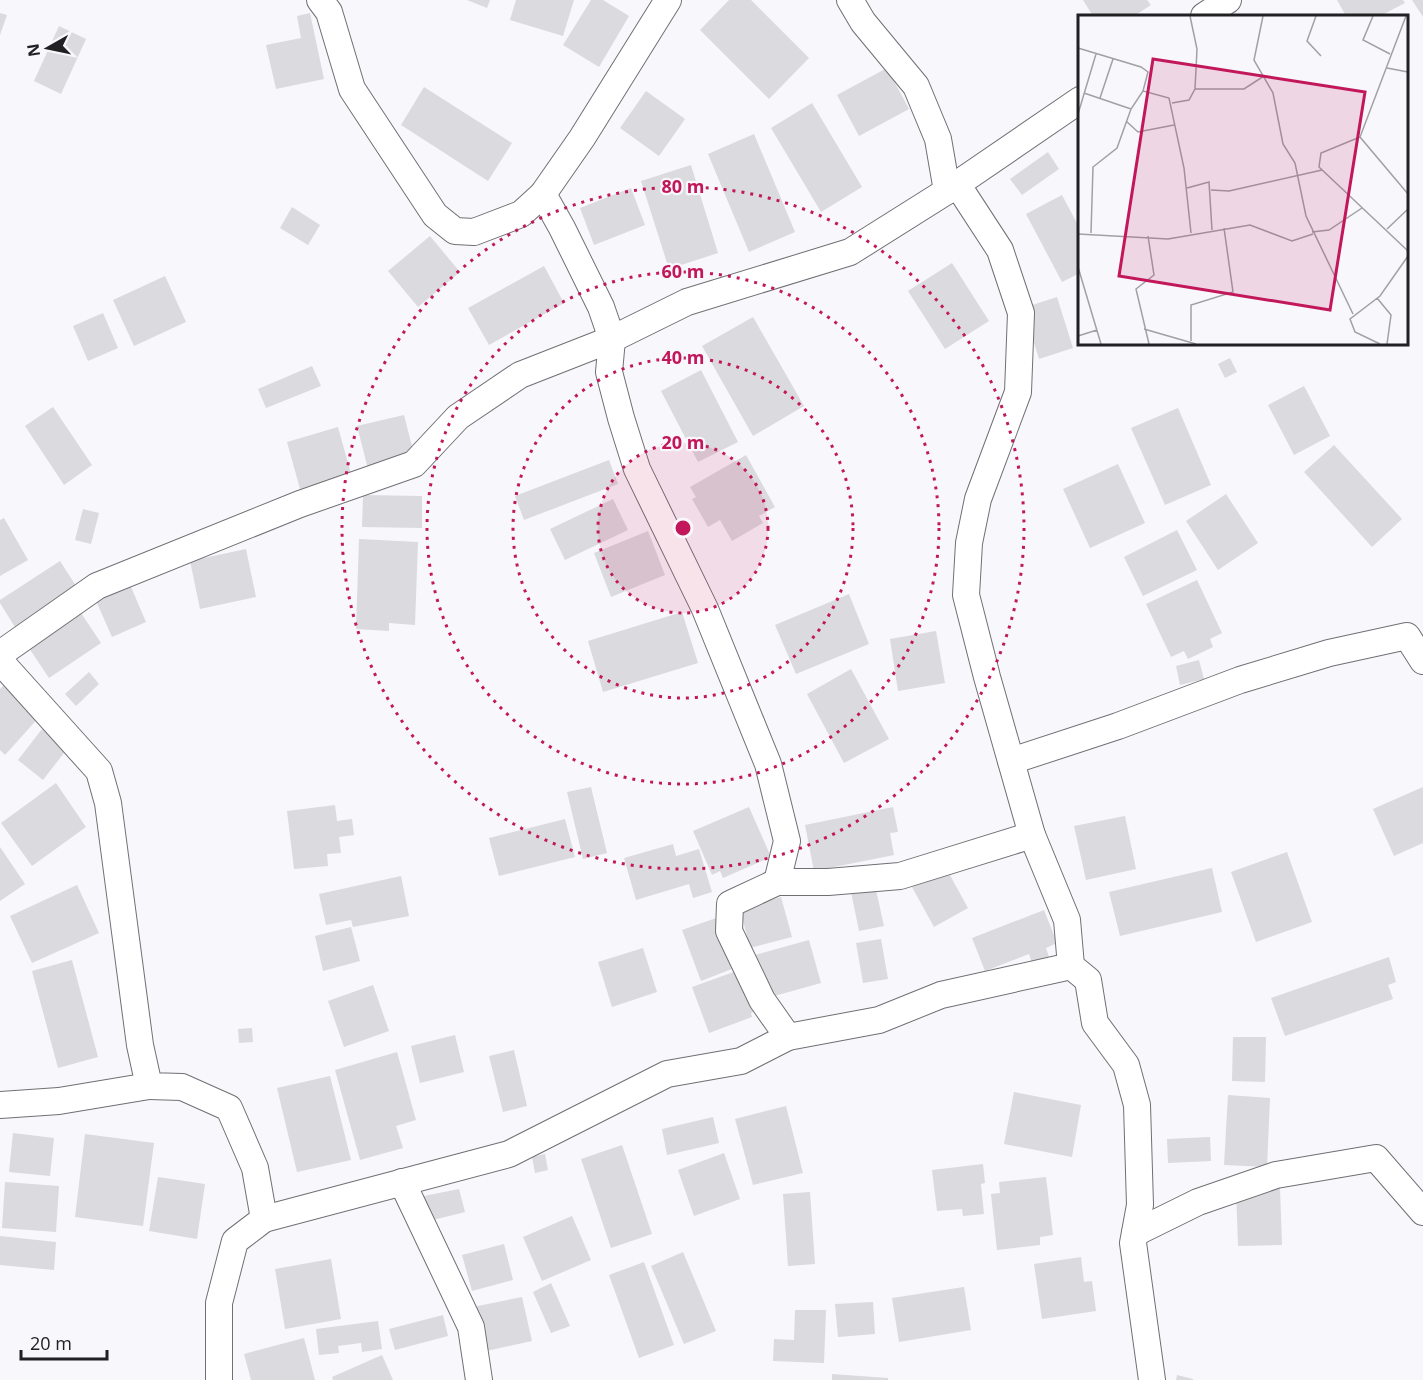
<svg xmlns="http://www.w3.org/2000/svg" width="1423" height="1380" font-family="'Open Sans',sans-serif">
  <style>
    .building { fill: #dadadf }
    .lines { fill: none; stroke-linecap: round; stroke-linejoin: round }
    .minor-casing { stroke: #707074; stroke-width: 28 }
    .minor { stroke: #fff; stroke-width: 26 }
    .ring { fill: none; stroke: #c2185b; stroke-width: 3; stroke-dasharray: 3 6 }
    .inset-road { fill: none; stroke: #a1a1a5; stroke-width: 1.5 }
    .view { fill: #c2185b; fill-opacity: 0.15; stroke: #c2185b; stroke-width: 3 }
    .inset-edge { fill: none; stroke: #212123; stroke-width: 3 }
    .centre { fill: #c2185b; stroke: #f7f7fc; stroke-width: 3 }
    .ring-label { font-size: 18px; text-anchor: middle; font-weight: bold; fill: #c2185b; stroke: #f7f7fc; stroke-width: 4.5; stroke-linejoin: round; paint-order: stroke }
  </style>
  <rect width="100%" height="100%" fill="#f7f7fc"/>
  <g class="building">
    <polygon points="467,0 490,0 487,8"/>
    <polygon points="516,0 574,0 563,36 510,20"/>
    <polygon points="591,0 603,0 629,16 599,67 563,45"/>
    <polygon points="729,0 751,0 809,58 769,99 700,30"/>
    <polygon points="1083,0 1147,0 1151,5 1134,16 1093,16"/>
    <polygon points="1337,0 1403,0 1405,3 1380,16 1346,16"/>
    <polygon points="1412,0 1423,0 1423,17"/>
    <polygon points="0,13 7,15 0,35"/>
    <polygon points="310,13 324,79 276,89 266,45 301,38 297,16"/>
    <polygon points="59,26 86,39 61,94 34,81"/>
    <polygon points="887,68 909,109 859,136 837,95"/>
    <polygon points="424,87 512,143 488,181 401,125"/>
    <polygon points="646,91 685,119 659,156 620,128"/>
    <polygon points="812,103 862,187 821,212 771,128"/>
    <polygon points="754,134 795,232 749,252 708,154"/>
    <polygon points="1048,152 1059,169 1022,195 1010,179"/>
    <polygon points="691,165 718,253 669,269 641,181"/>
    <polygon points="631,188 645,225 594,245 580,208"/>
    <polygon points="1062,195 1080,229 1080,273 1062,282 1026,214"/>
    <polygon points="292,207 320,225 308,245 280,228"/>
    <polygon points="430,236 460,272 418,307 388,271"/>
    <polygon points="952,263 989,321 945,349 908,291"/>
    <polygon points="544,266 564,303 489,345 468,308"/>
    <polygon points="165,276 186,322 134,346 113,300"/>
    <polygon points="1057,297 1073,348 1039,359 1023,308"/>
    <polygon points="103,313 118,348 88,361 73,326"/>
    <polygon points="753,317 804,406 753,436 702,346"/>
    <polygon points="1230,358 1237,372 1225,378 1218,364"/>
    <polygon points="312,366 321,386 266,408 258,389"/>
    <polygon points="701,370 738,442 698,462 661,391"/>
    <polygon points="1304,386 1330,436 1294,455 1268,405"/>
    <polygon points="53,407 92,465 64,485 25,426"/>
    <polygon points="1178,408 1211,485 1165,505 1131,428"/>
    <polygon points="404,415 415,458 368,469 357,426"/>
    <polygon points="338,427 351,474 300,489 287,442"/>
    <polygon points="1334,445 1402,519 1372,547 1304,472"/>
    <polygon points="746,455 775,507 759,516 763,523 732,541 720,520 708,527 692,499 696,497 690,487"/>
    <polygon points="609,460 618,484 524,520 515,496"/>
    <polygon points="1118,464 1145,523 1090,548 1063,489"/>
    <polygon points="1226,494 1258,543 1218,570 1186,521"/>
    <polygon points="363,495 422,496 422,528 362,527"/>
    <polygon points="613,499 628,530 565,560 550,529"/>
    <polygon points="83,509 99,513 91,544 75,540"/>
    <polygon points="4,518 28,560 0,576 0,520"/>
    <polygon points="1177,530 1197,570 1143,596 1124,557"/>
    <polygon points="648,531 665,575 611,597 594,553"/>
    <polygon points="359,539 418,542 415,625 389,623 389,631 356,629"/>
    <polygon points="246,549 256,597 200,609 190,561"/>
    <polygon points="60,561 80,592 18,632 0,603 0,600"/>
    <polygon points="128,580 146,622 112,637 93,594"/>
    <polygon points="1197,580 1222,633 1210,639 1213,647 1188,659 1184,651 1171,657 1146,604"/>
    <polygon points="849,594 869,644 796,674 775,625"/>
    <polygon points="77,607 101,643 49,678 25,642"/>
    <polygon points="682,612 698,663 603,692 588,641"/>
    <polygon points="936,631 945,683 898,691 890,639"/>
    <polygon points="1199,660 1204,679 1180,685 1176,666"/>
    <polygon points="851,669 889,739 844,763 807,694"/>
    <polygon points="89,672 99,684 76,706 65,694"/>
    <polygon points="6,683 41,715 5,755 0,750 0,689"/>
    <polygon points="42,729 67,749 43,780 18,760"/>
    <polygon points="56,783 86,827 32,866 1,823"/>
    <polygon points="591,787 607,853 583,859 567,792"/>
    <polygon points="1423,787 1423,843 1394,856 1373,809"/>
    <polygon points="335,805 337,821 352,819 354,835 339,837 341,853 327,854 328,866 294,869 287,811"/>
    <polygon points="749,807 771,857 723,878 720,871 712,875 693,831"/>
    <polygon points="893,807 898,832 890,833 894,855 814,871 805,825"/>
    <polygon points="1125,816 1136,869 1086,880 1074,826"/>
    <polygon points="565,819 575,857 499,876 489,838"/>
    <polygon points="673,844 676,856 699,849 712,892 693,898 689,884 636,900 624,858"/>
    <polygon points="0,847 25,884 0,901"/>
    <polygon points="1287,852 1312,922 1256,942 1231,872"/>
    <polygon points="946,868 968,908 934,927 912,887"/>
    <polygon points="1212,868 1222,912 1120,936 1109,892"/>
    <polygon points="401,876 409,916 353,927 351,920 326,925 319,894"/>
    <polygon points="874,881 884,926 859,931 850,887"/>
    <polygon points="77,885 99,933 32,963 10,916"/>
    <polygon points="781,897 792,937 750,948 740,909"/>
    <polygon points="1044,910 1057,943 1046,948 1049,957 1032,963 1029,954 985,971 972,938"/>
    <polygon points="719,917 737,967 701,981 682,930"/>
    <polygon points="351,927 360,961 323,971 315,936"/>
    <polygon points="881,939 888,979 863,983 856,943"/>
    <polygon points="809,940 821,983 767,998 755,955"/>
    <polygon points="643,948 657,992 612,1007 598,962"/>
    <polygon points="1389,957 1396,982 1388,985 1393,999 1285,1036 1271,998"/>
    <polygon points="72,960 98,1057 58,1068 32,971"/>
    <polygon points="742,969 757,1010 751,1013 752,1017 709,1033 692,987"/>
    <polygon points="373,985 389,1031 344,1047 328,1001"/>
    <polygon points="252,1028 253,1042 239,1043 238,1029"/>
    <polygon points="455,1035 464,1072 420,1083 411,1046"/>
    <polygon points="1233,1037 1266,1037 1265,1082 1232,1081"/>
    <polygon points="514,1050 527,1106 503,1112 489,1056"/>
    <polygon points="397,1052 416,1120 396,1126 403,1148 360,1160 335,1070"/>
    <polygon points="330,1076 351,1160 297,1172 277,1088"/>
    <polygon points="1014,1092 1081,1105 1072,1157 1004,1144"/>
    <polygon points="1228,1095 1270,1098 1267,1167 1224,1165"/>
    <polygon points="786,1106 803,1173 753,1185 735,1119"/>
    <polygon points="713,1117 719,1143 667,1155 662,1129"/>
    <polygon points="13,1133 54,1138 50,1176 9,1172"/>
    <polygon points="85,1134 154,1143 143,1226 75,1217"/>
    <polygon points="1210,1137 1211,1161 1168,1163 1167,1139"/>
    <polygon points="622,1145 652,1234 611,1248 581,1159"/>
    <polygon points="724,1153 740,1199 694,1216 678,1170"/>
    <polygon points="545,1154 548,1170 535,1173 532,1157"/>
    <polygon points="983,1164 985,1183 981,1184 984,1214 963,1216 962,1209 937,1211 932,1170"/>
    <polygon points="158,1177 205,1184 197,1239 149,1231"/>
    <polygon points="1046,1177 1053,1235 1040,1237 1040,1245 997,1250 991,1194 1000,1193 999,1182"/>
    <polygon points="5,1182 59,1186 56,1232 2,1228"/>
    <polygon points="1280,1188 1282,1245 1238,1246 1236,1189"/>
    <polygon points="459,1189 465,1212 425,1222 419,1197"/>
    <polygon points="810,1192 815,1264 788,1266 783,1194"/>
    <polygon points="572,1216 591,1260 542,1281 523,1237"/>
    <polygon points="0,1236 56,1242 54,1270 0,1265"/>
    <polygon points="504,1244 513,1280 472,1291 462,1255"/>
    <polygon points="683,1252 716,1331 684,1344 651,1266"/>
    <polygon points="1081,1257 1084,1282 1092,1281 1096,1311 1042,1319 1034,1264"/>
    <polygon points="331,1259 341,1319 285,1329 275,1269"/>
    <polygon points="644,1262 674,1345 639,1358 609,1275"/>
    <polygon points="551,1283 570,1326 551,1333 533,1292"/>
    <polygon points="964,1287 971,1330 899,1342 892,1298"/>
    <polygon points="522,1297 532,1341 482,1352 473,1307"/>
    <polygon points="873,1302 875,1334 838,1337 835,1304"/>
    <polygon points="795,1310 826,1310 824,1363 773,1361 774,1339 794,1340"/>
    <polygon points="443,1315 448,1336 395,1350 389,1329"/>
    <polygon points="378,1321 382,1349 362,1352 361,1343 338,1346 339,1353 319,1355 316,1329"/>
    <polygon points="304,1338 315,1380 251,1380 244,1354"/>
    <polygon points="382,1355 393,1380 333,1380 332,1377"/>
    <polygon points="832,1374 888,1378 888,1380 832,1380"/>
    <polygon points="1177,1375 1193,1379 1193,1380 1176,1380"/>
  </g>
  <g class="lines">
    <defs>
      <g id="minor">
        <polyline points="320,0 329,12 352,89 435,215 455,231 474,232 521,214 543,194 582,138 668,0"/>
        <polyline points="850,0 863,22 916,86 938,139 947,191"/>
        <polyline points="1204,16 1228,0"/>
        <polyline points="957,184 1000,250 1021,313 1018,392 978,499 969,543 966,595 987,677 1032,835 1067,920 1071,966 1088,980 1095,1023 1126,1065 1137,1105 1140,1205 1133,1243 1152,1380"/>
        <polyline points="543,194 562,228 601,307 612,339 609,372 621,418 637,469 705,609 768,764 787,841 777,882"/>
        <polyline points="0,654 97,586 300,504 414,464 458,417 520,375 612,339 687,302 850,252 947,191 1080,100"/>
        <polyline points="0,661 99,771 108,803 140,1045 149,1086 182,1087 229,1108 255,1168 264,1219"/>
        <polyline points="1011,761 1118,726 1240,680 1329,653 1407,636 1423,661"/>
        <polyline points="788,1037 762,1000 729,931 730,904 777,882 828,882 900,876 1032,835"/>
        <polyline points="0,1105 59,1101 149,1086"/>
        <polyline points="402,1182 471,1327 479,1380"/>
        <polyline points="1135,1233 1198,1202 1276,1175 1376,1158 1423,1212"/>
        <polyline points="219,1380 219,1303 235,1241 264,1219 509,1154 667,1074 741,1061 788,1037 879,1020 941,995 1071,966"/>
      </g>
    </defs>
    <use href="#minor" class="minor-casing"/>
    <use href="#minor" class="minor"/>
  </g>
  <circle cx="683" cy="528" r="85" fill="#c2185b" fill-opacity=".12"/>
  <g class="ring">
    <circle cx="683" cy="528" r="85"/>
    <circle cx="683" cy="528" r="170"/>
    <circle cx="683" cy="528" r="256"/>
    <circle cx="683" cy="528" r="341"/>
  </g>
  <g transform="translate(1078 15)">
    <rect width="330" height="330" fill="#f7f7fc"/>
    <path class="inset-road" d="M112,1L119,34L117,74M185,1L176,45L195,78L205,129L217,148L228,201L275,299M238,1L229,26L243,41M295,1L285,25L312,39M328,1L282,122L330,179M0,33L63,52L70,57L65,76L91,83L106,153L113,218M309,53L330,57M6,78L53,94M22,83L35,44M94,88L111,85L117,74H166L186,61M0,99L18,39M48,106L60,117L96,110M282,122L243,138L241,152L330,236M109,173L131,167L134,215M133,175L151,176L244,155M309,214L330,194M234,217L251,215L284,193M13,218L15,152L39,133L53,94L65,76M0,219L90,224L172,210L214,226L235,219M70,221L76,260L58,274L71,329M0,252L23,329M299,283L313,300L309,329M66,314L118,329M0,321L19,315M113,326V290L155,277L146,213M302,329L277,317L272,304L302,281L330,241"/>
    <path class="view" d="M75,44L287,77L252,295L41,261Z"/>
    <rect width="330" height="330" class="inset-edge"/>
  </g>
  <circle cx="683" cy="528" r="9" class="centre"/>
  <g class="ring-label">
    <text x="683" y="193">80 m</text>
    <text x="683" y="278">60 m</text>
    <text x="683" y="364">40 m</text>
    <text x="683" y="449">20 m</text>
  </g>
  <g transform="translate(48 48) rotate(261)" stroke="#f7f7fc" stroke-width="4.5" paint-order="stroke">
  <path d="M0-4.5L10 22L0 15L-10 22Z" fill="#212123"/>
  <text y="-9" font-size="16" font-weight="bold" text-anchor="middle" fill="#212123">N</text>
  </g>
  <path d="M21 1350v9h86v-9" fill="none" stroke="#212123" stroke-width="3"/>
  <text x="30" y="1350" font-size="18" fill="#212123" stroke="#f7f7fc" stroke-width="4.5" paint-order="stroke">20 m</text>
</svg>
